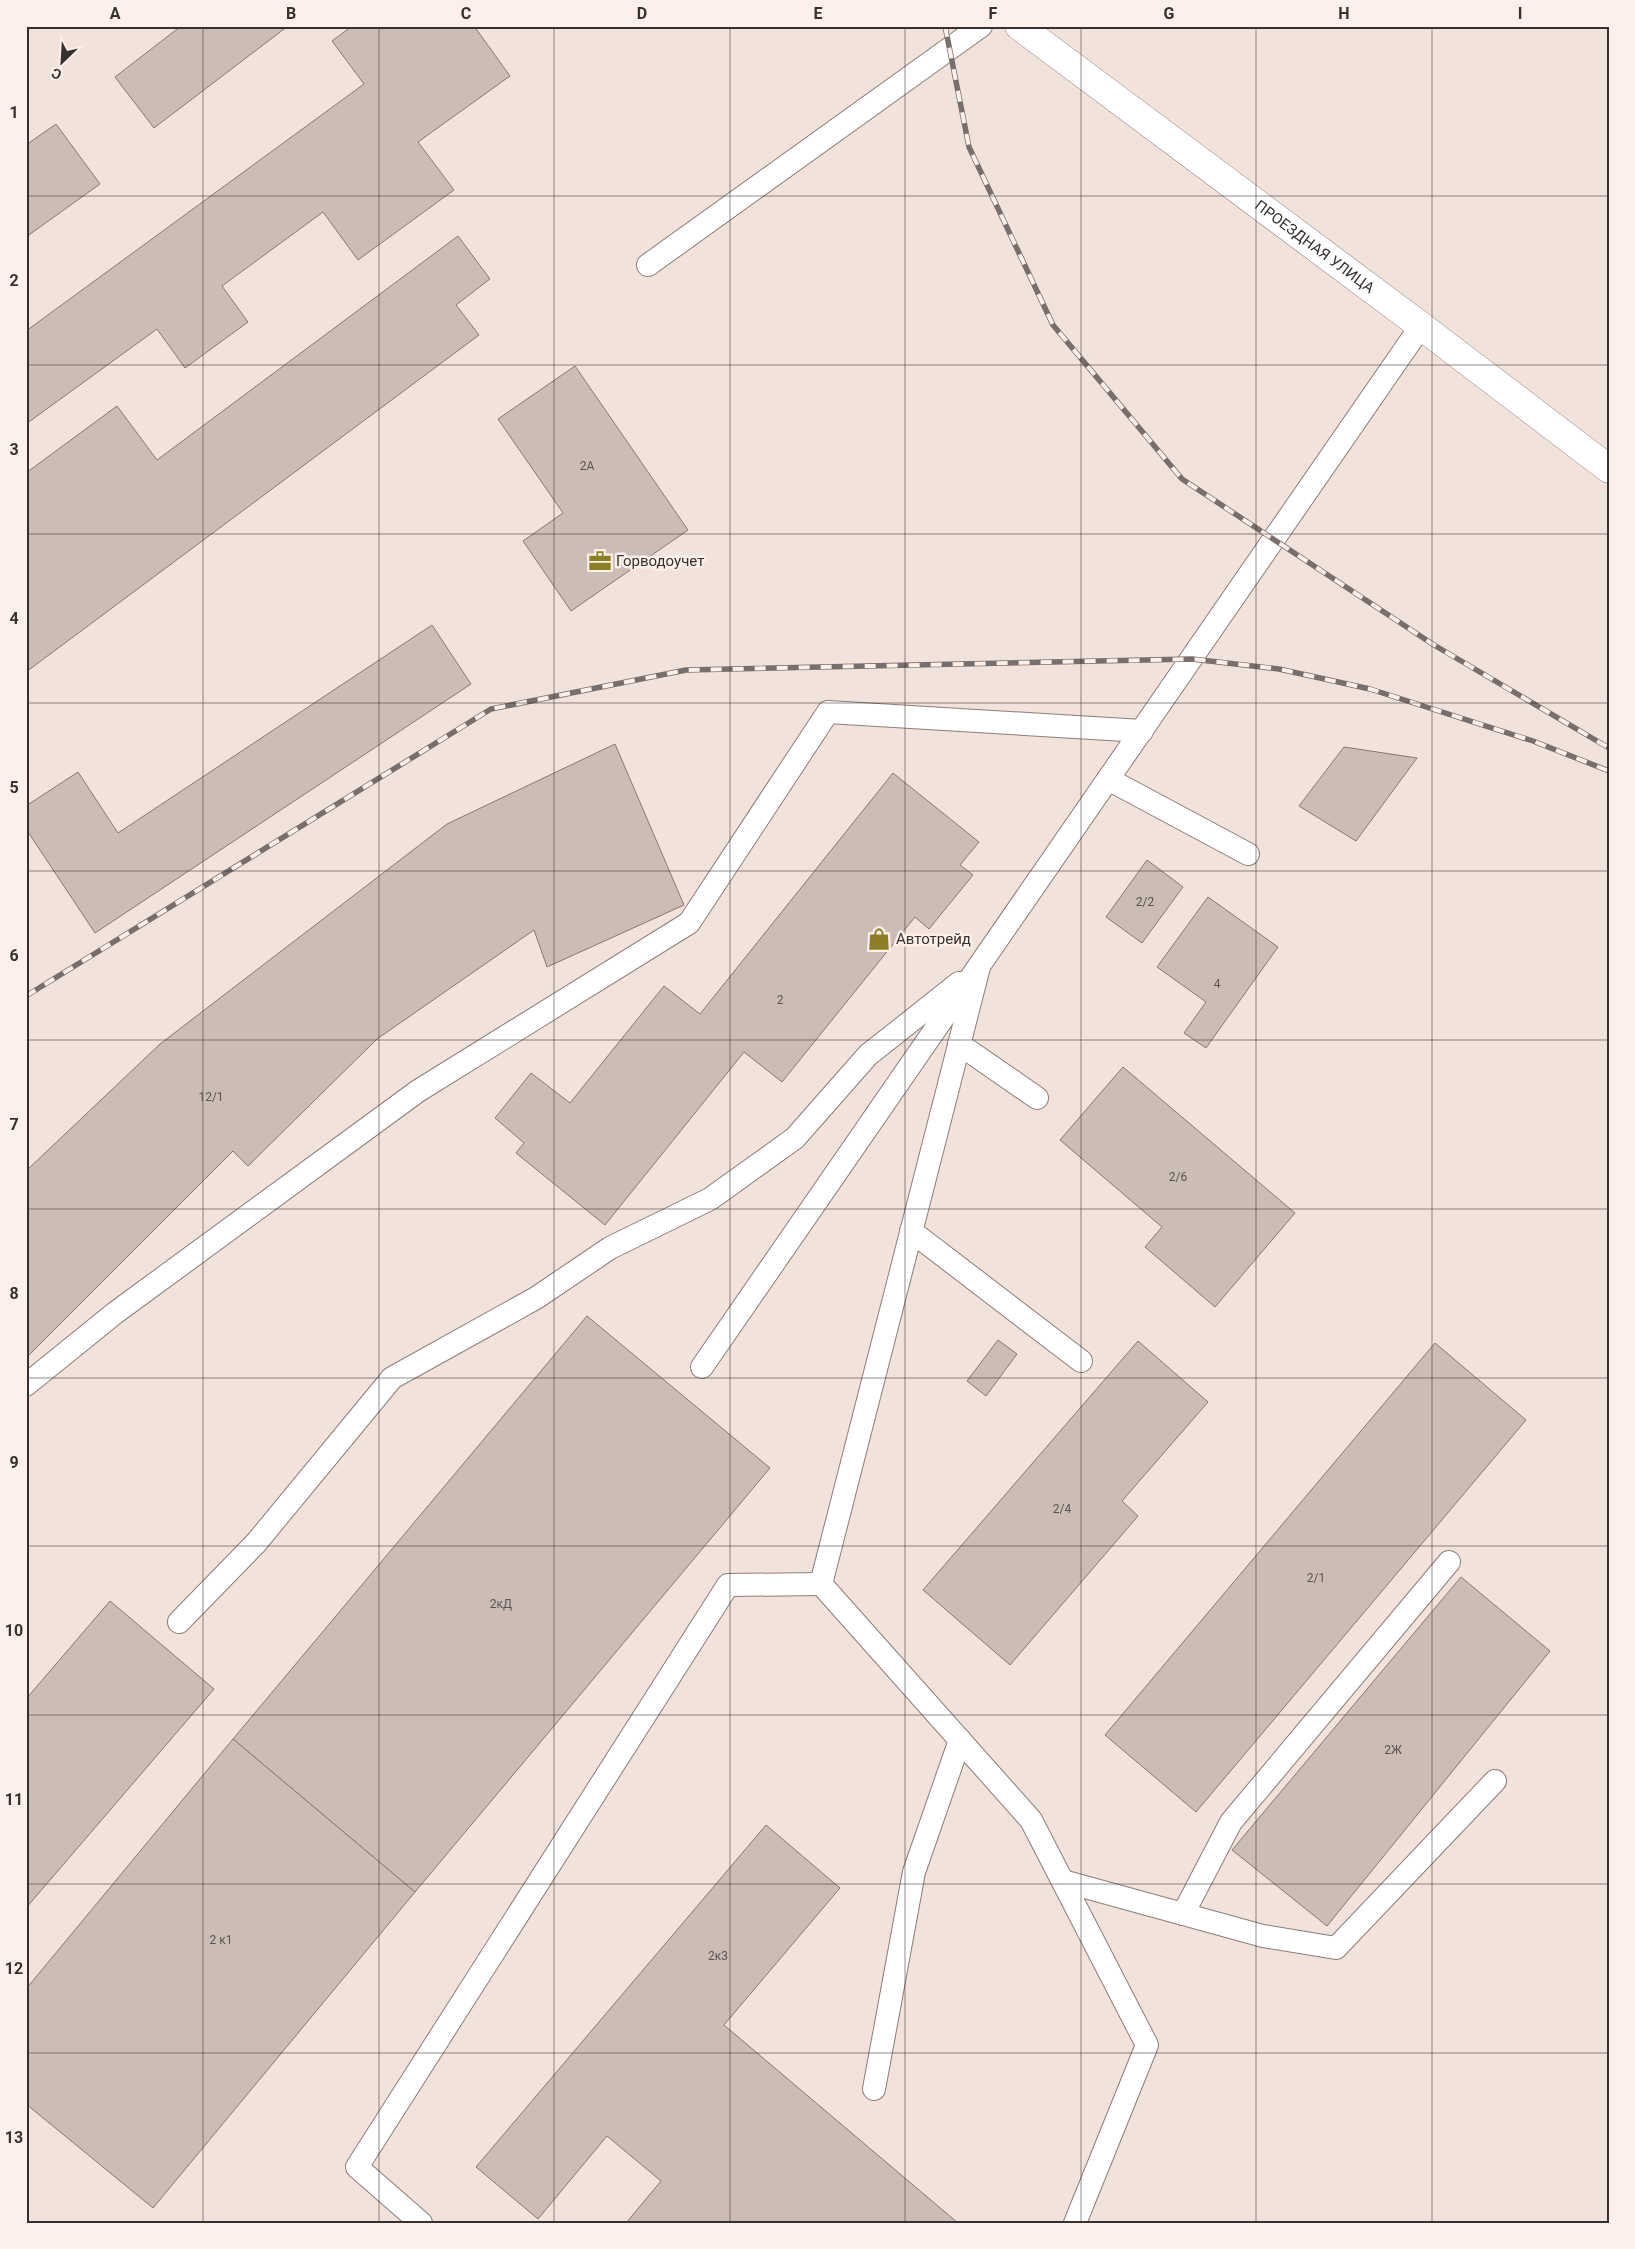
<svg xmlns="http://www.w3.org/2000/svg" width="1635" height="2249" font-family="Roboto,sans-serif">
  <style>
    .building { fill: #cbbdb5; stroke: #857871 }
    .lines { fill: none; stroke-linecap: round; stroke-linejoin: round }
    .lane-casing { stroke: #8b7d77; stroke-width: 24 }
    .street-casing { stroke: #8b7d77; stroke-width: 29 }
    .lane { stroke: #fff; stroke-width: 22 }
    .street { stroke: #fff; stroke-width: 28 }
    .rail-casing { stroke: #786e6b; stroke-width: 5.5 }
    .rail { stroke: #fdf0eb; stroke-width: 4; stroke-dasharray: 11; stroke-linecap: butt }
    .grid { fill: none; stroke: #36302e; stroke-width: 1; stroke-opacity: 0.55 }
    .labels { text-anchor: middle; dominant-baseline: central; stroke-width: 5; stroke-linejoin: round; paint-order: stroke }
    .number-label { font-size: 12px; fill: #5b5350 }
    .street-label { font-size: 15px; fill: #36302e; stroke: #fdf0eb }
    .poi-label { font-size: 15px; fill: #36302e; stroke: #fdf0eb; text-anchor: start }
    .neatline { fill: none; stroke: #36302e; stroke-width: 2 }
    .grid-label { font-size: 16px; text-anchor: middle; font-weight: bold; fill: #36302e }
  </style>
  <rect width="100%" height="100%" fill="#f2e2dc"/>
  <g class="building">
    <polygon points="181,26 288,26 154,128 115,77"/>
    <polygon points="352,26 474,26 510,76 418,142 454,190 358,260 323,212 222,286 248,322 185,368 157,329 26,424 26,331 364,84 332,41"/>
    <polygon points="56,124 100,184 26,237 26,145"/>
    <polygon points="458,236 490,279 456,305 479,335 26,672 26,473 117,406 157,460"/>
    <polygon points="575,366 688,530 571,611 523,541 563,513 498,419"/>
    <polygon points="432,625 471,684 95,933 26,829 26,806 78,772 118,833"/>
    <polygon points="615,744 684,905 547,967 534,930 377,1039 248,1166 233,1151 26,1358 26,1171 160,1044 447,824"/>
    <polygon points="1344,747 1417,758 1356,841 1299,806"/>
    <polygon points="893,773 979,842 960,865 973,875 929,929 915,917 782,1082 744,1052 605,1225 516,1153 524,1143 495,1118 531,1073 570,1103 664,986 700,1014"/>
    <polygon points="1147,860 1183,887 1142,943 1106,917"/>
    <polygon points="1208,897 1278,947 1206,1048 1184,1033 1206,1002 1157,967"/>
    <polygon points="1123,1067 1295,1213 1215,1307 1145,1247 1162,1227 1060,1140"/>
    <polygon points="587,1316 770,1468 415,1892 233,1739"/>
    <polygon points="998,1340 1017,1354 986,1396 967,1381"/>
    <polygon points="1138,1341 1208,1402 1122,1501 1138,1516 1010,1665 923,1590"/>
    <polygon points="1435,1343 1526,1420 1196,1812 1105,1735"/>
    <polygon points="1461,1577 1550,1651 1327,1926 1232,1850"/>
    <polygon points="110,1601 214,1689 26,1908 26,1699"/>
    <polygon points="233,1739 415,1892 153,2208 26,2104 26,1989"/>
    <polygon points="766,1825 840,1888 724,2025 958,2223 626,2223 661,2181 607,2136 538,2219 476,2167"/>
  </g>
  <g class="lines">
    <defs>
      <g id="lane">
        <polyline points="648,265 981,26"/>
        <polyline points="1108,779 1248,854"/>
        <polyline points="979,967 821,1584 1031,1820 1147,2045 1075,2223"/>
        <polyline points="959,1044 1037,1098"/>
        <polyline points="911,1231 1081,1361"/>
        <polyline points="702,1367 1421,326"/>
        <polyline points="26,1385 115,1313 418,1091 689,923 828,712 1142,731"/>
        <polyline points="179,1622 256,1543 392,1378 536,1298 610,1248 710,1199 795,1138 868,1055 959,983"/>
        <polyline points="1063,1881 1263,1936 1336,1948 1495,1781"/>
        <polyline points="1183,1914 1231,1822 1449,1562"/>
        <polyline points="874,2089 914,1872 960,1740"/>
        <polyline points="421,2223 357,2167 728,1585 821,1584"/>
      </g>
      <g id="street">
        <path id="s1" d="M1019,26L1421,326L1609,469"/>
      </g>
    </defs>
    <use href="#lane" class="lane-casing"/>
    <use href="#street" class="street-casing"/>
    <use href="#lane" class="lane"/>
    <use href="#street" class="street"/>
    <defs>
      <g id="rail">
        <polyline points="945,26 969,147 1053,325 1182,479 1434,645 1609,748"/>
        <polyline points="26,996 491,709 686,670 1192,659 1279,669 1370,689 1533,741 1609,771"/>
      </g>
    </defs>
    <use href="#rail" class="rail-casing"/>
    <use href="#rail" class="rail"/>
  </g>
  <path class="grid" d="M203,26V2223M379,26V2223M554,26V2223M730,26V2223M905,26V2223M1081,26V2223M1256,26V2223M1432,26V2223M26,196H1609M26,365H1609M26,534H1609M26,703H1609M26,871H1609M26,1040H1609M26,1209H1609M26,1378H1609M26,1546H1609M26,1715H1609M26,1884H1609M26,2053H1609"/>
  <defs>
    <symbol id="office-bare" viewBox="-9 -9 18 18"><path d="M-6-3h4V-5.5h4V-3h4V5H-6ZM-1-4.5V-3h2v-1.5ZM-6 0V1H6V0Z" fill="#8c7f25" stroke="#fdf0eb" stroke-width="2.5" paint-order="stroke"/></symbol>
    <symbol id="shop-bare" viewBox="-9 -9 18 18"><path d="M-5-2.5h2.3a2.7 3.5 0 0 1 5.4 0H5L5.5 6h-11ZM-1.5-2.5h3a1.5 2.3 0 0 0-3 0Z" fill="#8c7f25" stroke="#fdf0eb" stroke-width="2.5" paint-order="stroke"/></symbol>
  </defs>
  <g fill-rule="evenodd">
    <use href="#office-bare" x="584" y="545" width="32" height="32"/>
    <use href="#shop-bare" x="863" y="923" width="32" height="32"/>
  </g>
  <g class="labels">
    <g class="number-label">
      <text x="587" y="466">2А</text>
      <text x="1145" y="902">2/2</text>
      <text x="1217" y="984">4</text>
      <text x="780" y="1000">2</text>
      <text x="211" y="1097">12/1</text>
      <text x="1178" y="1177">2/6</text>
      <text x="1062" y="1509">2/4</text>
      <text x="1316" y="1578">2/1</text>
      <text x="501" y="1604">2кД</text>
      <text x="1393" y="1750">2Ж</text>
      <text x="221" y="1940">2 к1</text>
      <text x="718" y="1956">2к3</text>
    </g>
    <g class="street-label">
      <text stroke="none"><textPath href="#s1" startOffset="369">ПРОЕЗДНАЯ УЛИЦА</textPath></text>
    </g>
    <g class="poi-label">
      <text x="616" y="561">Горводоучет</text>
      <text x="896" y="939">Автотрейд</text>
    </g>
  </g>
  <rect width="1635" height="2249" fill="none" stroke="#fdf0eb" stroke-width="55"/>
  <g transform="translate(62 62) rotate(205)" stroke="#fdf0eb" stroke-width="4" paint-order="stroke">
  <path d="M0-4L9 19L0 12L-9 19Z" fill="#36302e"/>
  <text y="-8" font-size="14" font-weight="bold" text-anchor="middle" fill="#36302e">С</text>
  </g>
  <rect x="28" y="28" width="1580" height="2194" class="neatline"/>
  <g class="grid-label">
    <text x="115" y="19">A</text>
    <text x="291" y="19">B</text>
    <text x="466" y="19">C</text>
    <text x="642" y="19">D</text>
    <text x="818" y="19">E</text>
    <text x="993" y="19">F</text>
    <text x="1169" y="19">G</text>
    <text x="1344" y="19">H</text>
    <text x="1520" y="19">I</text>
    <text x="14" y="118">1</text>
    <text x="14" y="286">2</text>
    <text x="14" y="455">3</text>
    <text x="14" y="624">4</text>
    <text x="14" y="793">5</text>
    <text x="14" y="961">6</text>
    <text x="14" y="1130">7</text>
    <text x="14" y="1299">8</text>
    <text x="14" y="1468">9</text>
    <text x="14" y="1636">10</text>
    <text x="14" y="1805">11</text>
    <text x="14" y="1974">12</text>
    <text x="14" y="2143">13</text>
  </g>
</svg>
